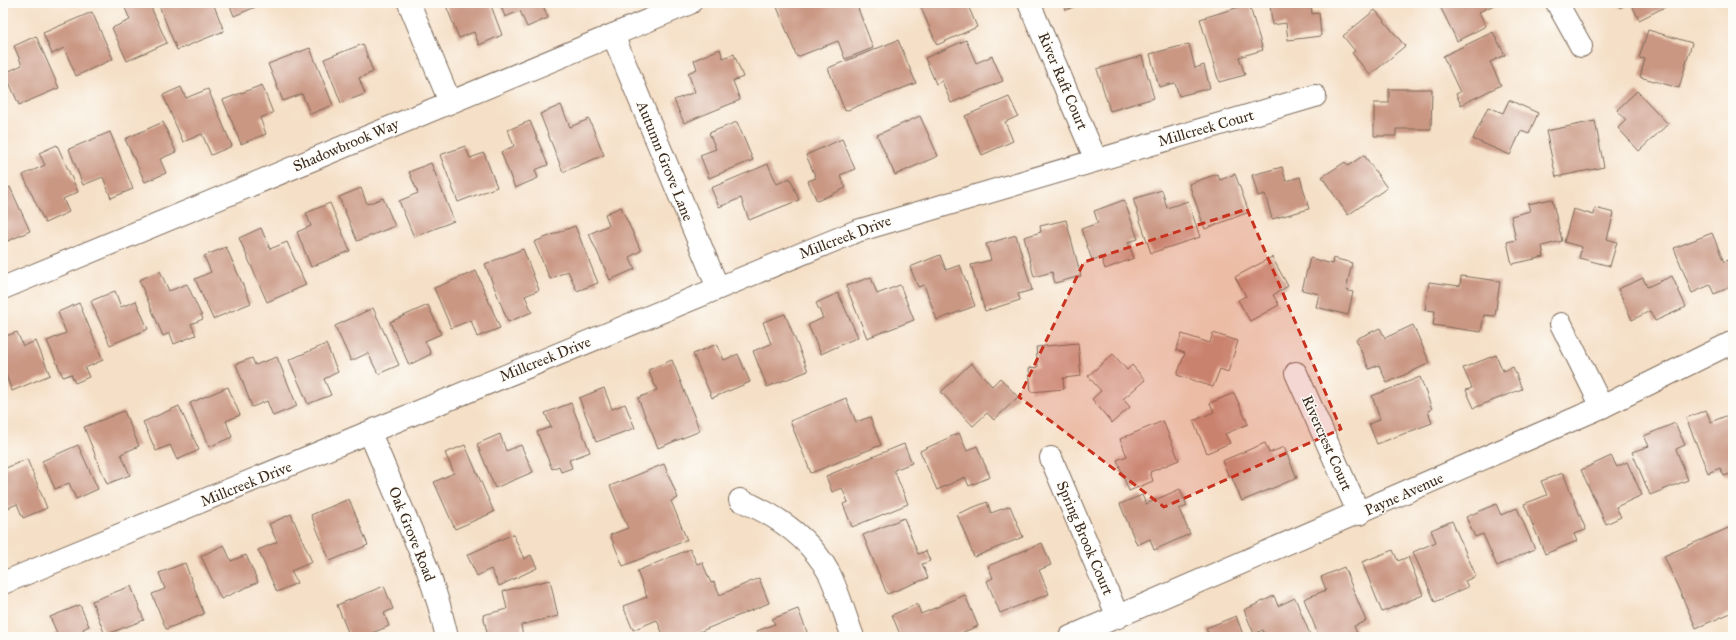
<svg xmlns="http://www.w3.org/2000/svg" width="1736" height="640" font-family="'IM FELL Great Primer',serif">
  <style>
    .building { fill: #ca9783 }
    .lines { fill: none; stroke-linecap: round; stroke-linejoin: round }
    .minor-casing { stroke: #7c6959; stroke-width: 24 }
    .minor { stroke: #fff; stroke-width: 22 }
    .marked { fill: #c8321e; fill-opacity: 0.2; stroke: #c8321e; stroke-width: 3; stroke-dasharray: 8 5; stroke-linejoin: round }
    .labels { text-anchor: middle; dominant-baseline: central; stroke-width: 3; stroke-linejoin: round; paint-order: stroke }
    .street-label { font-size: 15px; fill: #3b2a1e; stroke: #fdfcf7 }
  </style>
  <rect width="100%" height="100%" fill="#fdfcf7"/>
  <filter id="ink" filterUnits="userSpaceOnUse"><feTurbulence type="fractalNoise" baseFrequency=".025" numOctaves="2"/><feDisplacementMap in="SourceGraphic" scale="8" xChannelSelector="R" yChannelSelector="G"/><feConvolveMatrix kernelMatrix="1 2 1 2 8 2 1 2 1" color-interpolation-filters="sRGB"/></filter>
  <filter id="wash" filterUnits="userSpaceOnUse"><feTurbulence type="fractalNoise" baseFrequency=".012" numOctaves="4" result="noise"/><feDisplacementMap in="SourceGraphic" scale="16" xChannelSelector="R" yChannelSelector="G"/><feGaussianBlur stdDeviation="0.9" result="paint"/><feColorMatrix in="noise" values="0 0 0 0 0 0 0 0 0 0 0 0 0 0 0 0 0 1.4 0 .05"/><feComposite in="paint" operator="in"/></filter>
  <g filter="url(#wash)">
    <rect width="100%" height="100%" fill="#f5dfc6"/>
    <g id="blocks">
      <g class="building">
        <polygon points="123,3 149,3 167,43 127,61 112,28 130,20"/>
        <polygon points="158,3 213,3 224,31 177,50"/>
        <polygon points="229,3 265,3 234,16"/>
        <polygon points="445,3 490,3 502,35 479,45 474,32 459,38"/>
        <polygon points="500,3 542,3 548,18 527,27 520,11 505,17"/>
        <polygon points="787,3 856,3 873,48 845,59 838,41 797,57 777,7"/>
        <polygon points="919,3 967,3 977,27 937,45"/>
        <polygon points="1063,3 1082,3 1066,10"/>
        <polygon points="1270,3 1311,3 1312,14 1319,13 1321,36 1288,40 1286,23 1272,25"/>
        <polygon points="1441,3 1492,3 1494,5 1479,12 1486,26 1457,41 1439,4"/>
        <polygon points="1617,3 1630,3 1620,8"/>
        <polygon points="1631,3 1673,3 1639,20"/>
        <polygon points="1249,4 1263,50 1239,57 1245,75 1219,82 1200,19"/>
        <polygon points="1375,10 1405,46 1370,75 1352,53 1355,51 1343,36"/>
        <polygon points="92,12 113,59 76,76 64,48 52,54 43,33"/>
        <polygon points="1648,30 1692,43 1679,88 1640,77 1645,59 1639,58"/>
        <polygon points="1493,32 1505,55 1490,62 1501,85 1461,105 1456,94 1460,92 1443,56"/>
        <polygon points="36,36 59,88 19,105 5,73 22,65 14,46"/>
        <polygon points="898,40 916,83 845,111 828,68"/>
        <polygon points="966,40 976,63 992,56 1003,81 951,103 942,81 936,84 925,58"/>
        <polygon points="363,44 373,72 359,78 365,94 341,103 324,59"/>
        <polygon points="1189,44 1195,68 1204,65 1210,88 1179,96 1175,83 1159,87 1150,54"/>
        <polygon points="310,48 333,105 310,114 302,94 283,101 268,64"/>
        <polygon points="720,49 723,58 734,54 743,77 733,81 740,100 684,123 674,100 695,92 688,73 697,69 694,60"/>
        <polygon points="1142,56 1154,98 1110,111 1097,69"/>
        <polygon points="262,85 273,113 260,118 266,134 241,144 223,100"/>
        <polygon points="181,87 186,98 208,89 232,146 211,155 202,134 183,142 163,95"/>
        <polygon points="1389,89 1432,89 1431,129 1396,129 1396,136 1374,136 1374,103 1389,103"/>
        <polygon points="1637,91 1668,124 1639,151 1618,128 1626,120 1617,110"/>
        <polygon points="1009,97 1018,116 1005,122 1013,141 982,155 965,116"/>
        <polygon points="1509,100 1538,113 1529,134 1521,131 1510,155 1473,139 1488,107 1503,113"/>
        <polygon points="561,105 570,127 589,119 604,155 563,172 540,114"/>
        <polygon points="920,116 938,156 895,175 877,135"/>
        <polygon points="530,121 548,165 535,170 538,178 515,188 501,152 514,146 508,130"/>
        <polygon points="1595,121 1604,167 1556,177 1546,131"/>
        <polygon points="163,122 176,152 160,159 166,173 145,182 125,139"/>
        <polygon points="737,122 753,160 709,178 700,155 716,149 709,133"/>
        <polygon points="110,132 133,189 111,198 103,177 83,185 69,149"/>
        <polygon points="842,139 855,169 840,175 846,188 817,201 808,181 816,178 806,155"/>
        <polygon points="57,145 78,192 63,199 69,212 45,223 23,175 45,165 39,153"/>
        <polygon points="465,146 470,158 484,153 497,187 458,202 440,155"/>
        <polygon points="1364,155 1387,188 1348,215 1322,177 1345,162 1348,166"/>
        <polygon points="431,163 454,221 414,237 399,201 418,193 409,172"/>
        <polygon points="768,164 777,184 790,178 799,200 749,220 741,198 719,207 711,188"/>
        <polygon points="1282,167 1286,181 1300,177 1309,209 1272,219 1265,194 1258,196 1252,175"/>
        <polygon points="1217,174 1220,180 1235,174 1249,212 1205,229 1189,184"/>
        <polygon points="10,187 30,231 8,241 3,230 3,190"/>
        <polygon points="361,188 367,204 383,198 395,226 357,241 339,197"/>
        <polygon points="1162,190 1167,208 1188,201 1200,237 1151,253 1133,199"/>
        <polygon points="1552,199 1562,241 1542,246 1544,257 1512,264 1507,242 1516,240 1511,216 1530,211 1528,204"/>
        <polygon points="1124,200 1138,239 1128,242 1134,258 1105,269 1101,257 1092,260 1081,229 1098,223 1094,211"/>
        <polygon points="330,203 350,251 311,267 297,232 311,226 306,213"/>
        <polygon points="621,207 641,251 629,257 635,269 610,280 589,234 609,225 605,214"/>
        <polygon points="1595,208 1614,213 1607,239 1617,242 1610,266 1579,258 1582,247 1564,242 1573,209 1594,215"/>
        <polygon points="1066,220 1081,276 1055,283 1052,272 1034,277 1024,237 1041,232 1040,226"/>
        <polygon points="575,226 598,283 577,291 568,271 550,279 534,242"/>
        <polygon points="261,228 270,249 287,242 306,285 267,302 239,238"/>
        <polygon points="1712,233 1724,262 1733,258 1733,286 1714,294 1710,285 1692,293 1674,248"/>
        <polygon points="1016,235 1032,290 1018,294 1020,300 985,311 971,265 991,260 986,244"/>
        <polygon points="226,247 251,303 213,319 195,279 211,272 204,256"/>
        <polygon points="523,249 539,290 525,296 532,312 508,322 485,264"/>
        <polygon points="940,255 946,270 960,265 975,306 937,320 924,285 918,287 910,267"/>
        <polygon points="1272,257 1288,286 1273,295 1279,305 1250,321 1238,300 1246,296 1235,277"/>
        <polygon points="1310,258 1332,264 1333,258 1352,263 1346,290 1353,292 1348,315 1316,307 1319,294 1302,290"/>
        <polygon points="160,271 169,291 187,284 203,319 191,324 196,335 174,344 170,333 163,336 139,280"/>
        <polygon points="476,271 500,328 477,337 471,320 451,328 434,288"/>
        <polygon points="1461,276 1500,281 1495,316 1484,315 1481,332 1433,325 1435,311 1425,310 1429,282 1460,286"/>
        <polygon points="1672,276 1686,307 1655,321 1650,311 1632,320 1618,289 1643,278 1647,287"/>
        <polygon points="871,277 877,294 900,285 914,320 867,338 846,286"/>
        <polygon points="115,291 121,307 136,301 148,329 110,345 91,301"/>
        <polygon points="838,293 858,337 821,354 808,325 823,318 816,303"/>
        <polygon points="79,303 103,360 85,368 89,377 75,383 71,374 63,377 47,341 66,333 58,312"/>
        <polygon points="428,305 441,334 425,341 431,354 409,365 390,322"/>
        <polygon points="373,308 399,365 378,374 368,353 351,361 335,326"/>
        <polygon points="785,314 808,371 767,387 753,351 771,344 763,322"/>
        <polygon points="1413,325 1430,363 1387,383 1379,365 1369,369 1356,339 1380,328 1385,338"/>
        <polygon points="17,332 23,346 36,341 50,375 12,391 3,367 3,337"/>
        <polygon points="1213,333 1238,341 1228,372 1220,369 1213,387 1177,375 1185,353 1176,350 1182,334 1210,343"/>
        <polygon points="1078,343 1081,376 1063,378 1064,389 1031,392 1029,368 1038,367 1036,347"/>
        <polygon points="326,344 338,372 324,379 331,395 308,404 289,360"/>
        <polygon points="717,344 724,360 738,354 750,382 712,398 693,354"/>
        <polygon points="1113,354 1127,370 1132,365 1145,380 1123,399 1130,407 1112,423 1092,399 1101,391 1088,376"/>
        <polygon points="1496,355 1503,371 1513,367 1522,389 1474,408 1466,390 1472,388 1463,368"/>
        <polygon points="277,357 297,406 273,416 267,401 252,407 236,364 252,358 255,365"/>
        <polygon points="672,360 700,431 658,448 638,398 657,390 648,370"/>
        <polygon points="971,363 992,386 1000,378 1018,397 994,420 987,413 973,426 941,392"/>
        <polygon points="1420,377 1432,409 1428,411 1432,423 1377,444 1369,424 1380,419 1372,396"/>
        <polygon points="228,387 240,415 226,421 232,437 209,447 190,403"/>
        <polygon points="604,388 612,409 625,404 635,428 596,442 579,398"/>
        <polygon points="1234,393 1248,424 1225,434 1230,443 1207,453 1193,421 1214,412 1210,403"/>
        <polygon points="846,398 856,422 870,417 881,445 811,473 790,421"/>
        <polygon points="571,403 590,452 569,460 572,468 561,472 559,466 552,469 537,432 551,427 545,413"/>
        <polygon points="179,406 199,450 177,460 170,445 156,451 143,422"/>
        <polygon points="1706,410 1711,422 1733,413 1733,473 1724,476 1720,468 1708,473 1686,418"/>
        <polygon points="124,411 139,446 121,454 130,475 107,484 84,427"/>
        <polygon points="1163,421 1179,460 1150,472 1153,481 1129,491 1117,460 1127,456 1120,439"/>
        <polygon points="1675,423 1685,445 1676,449 1688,480 1650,495 1632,452 1649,446 1644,436"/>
        <polygon points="959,433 967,451 977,446 990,477 969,486 965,477 937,490 920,451"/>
        <polygon points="500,434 506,451 521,445 533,472 495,488 477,444"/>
        <polygon points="1265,443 1269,453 1284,447 1297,478 1242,501 1231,476 1229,477 1222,461"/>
        <polygon points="904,444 912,463 894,470 908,504 852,527 843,504 848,502 842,488 832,492 826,476"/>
        <polygon points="78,445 98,489 76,499 69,483 55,489 42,461"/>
        <polygon points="465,445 494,512 455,529 434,482 454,473 445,453"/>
        <polygon points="1611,456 1617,467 1627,462 1642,495 1616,507 1621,517 1606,524 1581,470"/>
        <polygon points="3,459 6,468 27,459 47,508 23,518 17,504 3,510"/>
        <polygon points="664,464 678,498 671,501 687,540 623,566 610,535 628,528 610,486"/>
        <polygon points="1563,473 1586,530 1574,534 1577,541 1545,554 1524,504 1547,495 1541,481"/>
        <polygon points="1180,489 1187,506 1179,509 1190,534 1154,550 1150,539 1137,545 1120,504 1142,495 1146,504"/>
        <polygon points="349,499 368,545 330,561 311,515"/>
        <polygon points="987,502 991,513 1010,506 1023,537 974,557 957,514"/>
        <polygon points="1496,504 1501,515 1517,508 1535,549 1497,566 1483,534 1475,537 1466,517"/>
        <polygon points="291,514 312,562 291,571 297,583 277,592 258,550 277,542 269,524"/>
        <polygon points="904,518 918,554 926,551 930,561 922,564 928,578 887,594 863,535"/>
        <polygon points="1452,521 1476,576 1465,581 1468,587 1435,602 1413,552 1436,542 1431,530"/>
        <polygon points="1733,526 1733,612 1696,628 1664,556"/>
        <polygon points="513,534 524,559 531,555 537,568 499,586 491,569 477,576 467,555"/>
        <polygon points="1042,543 1051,565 1039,570 1049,594 1000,613 987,581 993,578 988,566"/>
        <polygon points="224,545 231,561 246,555 258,582 221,599 201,556"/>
        <polygon points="690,549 697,564 702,562 711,583 714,582 720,595 759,578 769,603 687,637 664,637 657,620 633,630 623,606 647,597 637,571"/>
        <polygon points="1393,550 1398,561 1408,557 1423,595 1382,612 1362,562"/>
        <polygon points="185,563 204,614 166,629 152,594 165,589 159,573"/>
        <polygon points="1344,567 1366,621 1354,626 1358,636 1355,637 1319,637 1304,599 1326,590 1321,577"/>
        <polygon points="550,580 558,616 521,625 523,637 488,637 483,615 507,609 503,591"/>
        <polygon points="131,586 144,620 105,635 92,601"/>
        <polygon points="384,586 393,609 384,613 389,626 363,637 350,637 337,605"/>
        <polygon points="965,595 978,626 952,637 901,637 892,615 917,604 921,614"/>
        <polygon points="1274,596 1278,606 1295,598 1311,637 1266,637 1263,630 1254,634 1244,610"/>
        <polygon points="80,605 89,626 83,629 86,637 48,637 57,633 50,617"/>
        <polygon points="798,609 809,637 760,637 757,631 775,624 772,619"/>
        <polygon points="1236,616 1244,637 1209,637 1206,628"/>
      </g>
    </g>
  </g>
  <g filter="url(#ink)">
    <use href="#blocks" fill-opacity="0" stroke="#7c6959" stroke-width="1"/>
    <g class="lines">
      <defs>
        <g id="minor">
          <polyline points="409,3 450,102"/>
          <polyline points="1029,3 1096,160"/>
          <polyline points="1557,3 1581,46"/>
          <polyline points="613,35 718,288"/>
          <polyline points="3,288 690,3"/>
          <polyline points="1561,324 1602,407"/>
          <polyline points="1296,373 1359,514"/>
          <polyline points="370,433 427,568 439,605 447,637"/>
          <polyline points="1051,458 1118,617"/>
          <path d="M740,500C776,515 810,538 829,573C839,593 845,616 853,637"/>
          <polyline points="3,583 857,231 1315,96"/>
          <polyline points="1070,637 1602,407 1733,342"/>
        </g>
      </defs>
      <use href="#minor" class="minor-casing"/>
      <use href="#minor" class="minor"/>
    </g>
  </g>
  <path class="marked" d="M1247,209L1341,429L1164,507L1019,397L1084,262Z"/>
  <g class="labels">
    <g class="street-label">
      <text transform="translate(1063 81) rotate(67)">River Raft Court</text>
      <text transform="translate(1206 128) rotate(-16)">Millcreek Court</text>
      <text transform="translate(346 145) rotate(-23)">Shadowbrook Way</text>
      <text transform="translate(665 161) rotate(68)">Autumn Grove Lane</text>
      <text transform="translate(845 237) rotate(-21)">Millcreek Drive</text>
      <text transform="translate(545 359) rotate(-22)">Millcreek Drive</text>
      <text transform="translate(1327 443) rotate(66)">Rivercrest Court</text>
      <text transform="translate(246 484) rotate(-22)">Millcreek Drive</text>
      <text transform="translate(1404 494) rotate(-24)">Payne Avenue</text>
      <text transform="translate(412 534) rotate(68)">Oak Grove Road</text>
      <text transform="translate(1085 538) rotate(67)">Spring Brook Court</text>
    </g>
  </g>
  <rect width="1736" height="640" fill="none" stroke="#fdfcf7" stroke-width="16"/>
</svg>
